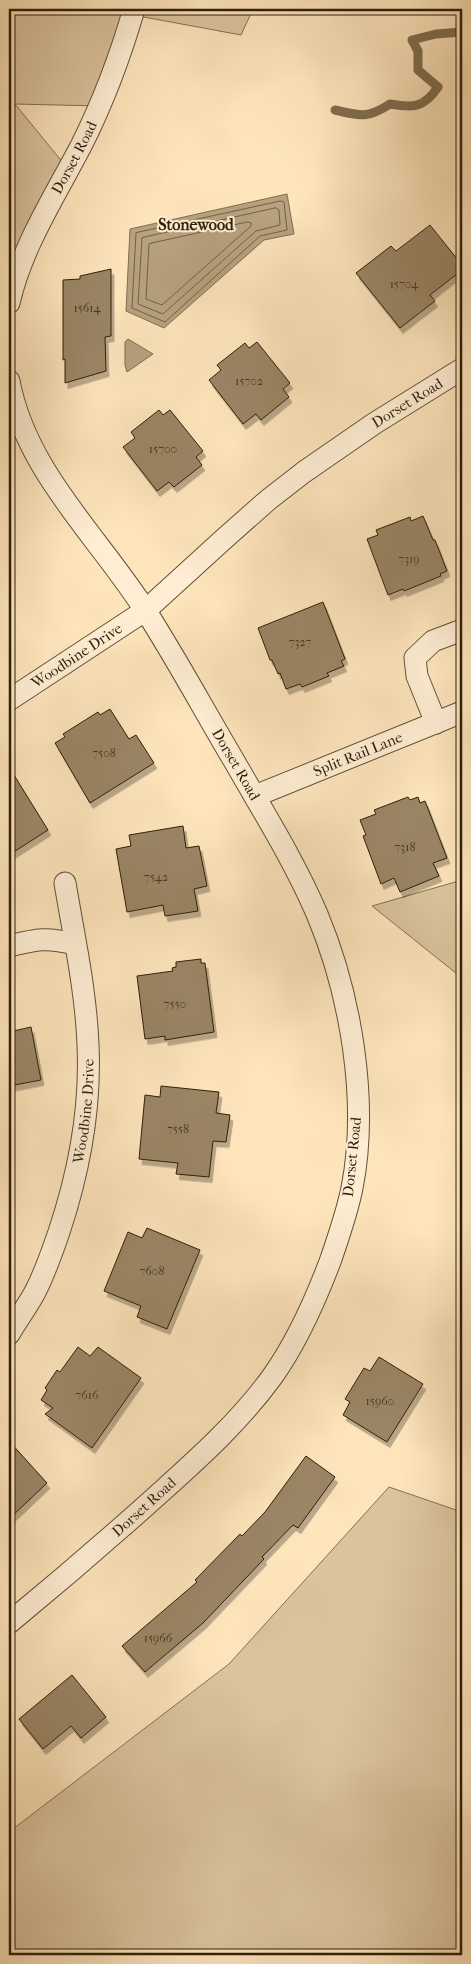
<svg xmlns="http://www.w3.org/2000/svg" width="471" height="1964" font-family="'IM FELL French Canon',serif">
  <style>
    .green { fill: #dac39d; stroke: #847152 }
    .water { fill: #b7a17e; stroke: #806d4f }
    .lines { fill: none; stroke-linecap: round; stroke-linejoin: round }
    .shore { stroke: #726043; stroke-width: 1 }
    .stream { stroke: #806d4f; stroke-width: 9 }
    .building { fill: #9a8565; stroke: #2e1f08; filter: url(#shadow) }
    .street-casing { stroke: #625035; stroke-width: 23 }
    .street { stroke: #feedd3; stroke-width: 21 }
    .labels { text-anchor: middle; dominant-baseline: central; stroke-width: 4; stroke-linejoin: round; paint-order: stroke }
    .number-label { font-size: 12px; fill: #49381f }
    .street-label { font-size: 15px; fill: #2e1f08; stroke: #feedd3 }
    .neighbourhood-label { font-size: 16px; font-weight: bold; fill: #2e1f08; stroke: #feedd3 }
  </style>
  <defs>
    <filter id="shadow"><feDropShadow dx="3" dy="5.5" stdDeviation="0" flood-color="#0004"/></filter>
  </defs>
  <rect width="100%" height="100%" fill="#fde4bb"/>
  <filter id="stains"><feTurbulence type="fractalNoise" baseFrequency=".004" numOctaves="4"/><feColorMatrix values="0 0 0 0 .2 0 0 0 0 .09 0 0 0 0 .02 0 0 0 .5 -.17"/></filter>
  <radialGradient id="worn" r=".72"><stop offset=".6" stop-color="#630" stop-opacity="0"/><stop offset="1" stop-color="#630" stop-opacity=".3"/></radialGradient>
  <g class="green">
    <polygon points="9,9 253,9 241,35 133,15 99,106 15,104 68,169 9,285"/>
    <polygon points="462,880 462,978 372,906"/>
    <polygon points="389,1487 462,1512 462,1955 9,1955 9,1832 229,1664"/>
  </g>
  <g class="water">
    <polygon points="287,194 294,234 264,240 164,328 126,311 130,229"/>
    <polygon points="128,339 153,354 127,372 125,365 125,342"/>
  </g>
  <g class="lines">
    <g class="shore">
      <polygon points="281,201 284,202 287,230 260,236 165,322 132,308 136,233"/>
      <polygon points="276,208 279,210 280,225 256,231 163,314 138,304 142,238"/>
      <polygon points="248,222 251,223 251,226 162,305 146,299 149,244"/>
    </g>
    <path class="stream" d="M335,110C361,116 367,119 390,104C413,108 424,108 438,87L418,70V51L412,40L436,34L462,32"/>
  </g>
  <g class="building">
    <polygon points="430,225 462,265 462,270 430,295 435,301 400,328 356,273 391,246 396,251"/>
    <polygon points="111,269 111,336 105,337 106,371 65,383 65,359 63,360 63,280 80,279 80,276"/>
    <polygon points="257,342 290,383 283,389 289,397 261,420 256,414 243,424 209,380 221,370 217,365 245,343 249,348"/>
    <polygon points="159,410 163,415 170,410 203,451 196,457 202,465 174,487 169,482 157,491 123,447 135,438 131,432"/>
    <polygon points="423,516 433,540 435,540 447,571 440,574 441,576 404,591 403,589 388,595 367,539 378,535 376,530 410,517 411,521"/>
    <polygon points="323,602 345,659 341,661 344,666 327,673 329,676 302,687 300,684 286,689 280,673 278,674 272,660 270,660 258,628"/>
    <polygon points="110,709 129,739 136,735 154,763 90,803 55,743 65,737 63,734 98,712 100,715"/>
    <polygon points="9,767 48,830 9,855"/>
    <polygon points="408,797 410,800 418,797 420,803 425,801 447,858 433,863 439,876 400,892 394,878 381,884 363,836 366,835 360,820 376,814 374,810"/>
    <polygon points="183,826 186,848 199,846 207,886 194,889 198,911 165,916 163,905 127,912 116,849 131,846 129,835"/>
    <polygon points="201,959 201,963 205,963 214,1032 165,1040 165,1036 145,1039 137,976 173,971 172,968 176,967 176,962"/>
    <polygon points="31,1027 41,1080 9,1086 9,1032"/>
    <polygon points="161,1086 219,1092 216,1113 230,1115 226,1142 213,1141 209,1177 176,1174 178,1163 139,1159 145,1095 160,1097"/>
    <polygon points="147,1228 200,1250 167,1329 137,1317 141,1306 104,1291 128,1232 142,1238"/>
    <polygon points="78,1347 90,1356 98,1347 141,1378 92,1448 45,1414 53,1408 41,1400 47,1390 45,1388 57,1370 60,1372"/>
    <polygon points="379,1357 423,1384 387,1442 343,1415 350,1402 345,1399 364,1368 370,1371"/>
    <polygon points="9,1441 47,1483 9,1519"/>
    <polygon points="306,1456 335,1477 298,1528 293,1525 262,1557 264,1559 203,1623 145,1672 122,1646 197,1582 195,1580 240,1534 242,1536 265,1512"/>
    <polygon points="72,1675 106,1717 81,1738 71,1726 43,1749 19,1719"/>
  </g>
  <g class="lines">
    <defs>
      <g id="street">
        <path id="s1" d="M9,303C22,246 55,196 82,144C103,102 121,54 134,9"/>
        <path id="s2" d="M9,381C26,472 99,537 147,613C177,660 204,710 233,759C262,810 294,860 317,914C351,995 369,1102 352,1188C347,1213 339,1235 331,1259C316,1299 297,1342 272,1377C240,1421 200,1457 160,1493C110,1538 60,1581 9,1623"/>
        <path id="s3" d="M9,700L146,610L225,538L268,500L304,472L375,423L462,369"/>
        <polyline points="436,723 417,676 415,658 433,641 462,630"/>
        <path id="s4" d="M255,796L462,712"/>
        <path d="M9,946C38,939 46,937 75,944"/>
        <path id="s5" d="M9,1334C17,1320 27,1307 35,1292C45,1273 52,1252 59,1232C79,1172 91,1109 88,1045C86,991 74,937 65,883"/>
      </g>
    </defs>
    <use href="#street" class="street-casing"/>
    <use href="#street" class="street"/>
  </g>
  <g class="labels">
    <g class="number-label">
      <text x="404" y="284">15704</text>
      <text x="87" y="308">15614</text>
      <text x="249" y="381">15702</text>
      <text x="163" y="449">15700</text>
      <text x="409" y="559">7319</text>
      <text x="300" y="642">7327</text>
      <text x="104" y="753">7508</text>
      <text x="405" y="847">7318</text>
      <text x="156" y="877">7542</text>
      <text x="175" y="1004">7550</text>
      <text x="178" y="1129">7558</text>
      <text x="152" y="1271">7608</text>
      <text x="87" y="1395">7616</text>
      <text x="380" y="1401">15960</text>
      <text x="158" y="1638">15966</text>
    </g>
    <g class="street-label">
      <text stroke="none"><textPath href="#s1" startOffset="160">Dorset Road</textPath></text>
      <text stroke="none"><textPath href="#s3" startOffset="498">Dorset Road</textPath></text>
      <text stroke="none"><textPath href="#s3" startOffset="81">Woodbine Drive</textPath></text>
      <text stroke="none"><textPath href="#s4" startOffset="111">Split Rail Lane</textPath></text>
      <text stroke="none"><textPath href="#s2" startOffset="448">Dorset Road</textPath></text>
      <text stroke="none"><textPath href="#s5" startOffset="238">Woodbine Drive</textPath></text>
      <text transform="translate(352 1157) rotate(-84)">Dorset Road</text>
      <text transform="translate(144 1507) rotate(-42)">Dorset Road</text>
    </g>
    <g class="neighbourhood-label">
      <text x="196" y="224">Stonewood</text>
    </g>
  </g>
  <rect width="471" height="1964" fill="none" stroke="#fde4bb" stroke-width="30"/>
  <rect x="10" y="10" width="451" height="1944" fill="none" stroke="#2e1f08" stroke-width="2.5"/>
  <rect x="15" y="15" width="441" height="1934" fill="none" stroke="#2e1f08"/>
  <rect width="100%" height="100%" filter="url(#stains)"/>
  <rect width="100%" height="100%" fill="url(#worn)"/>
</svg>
